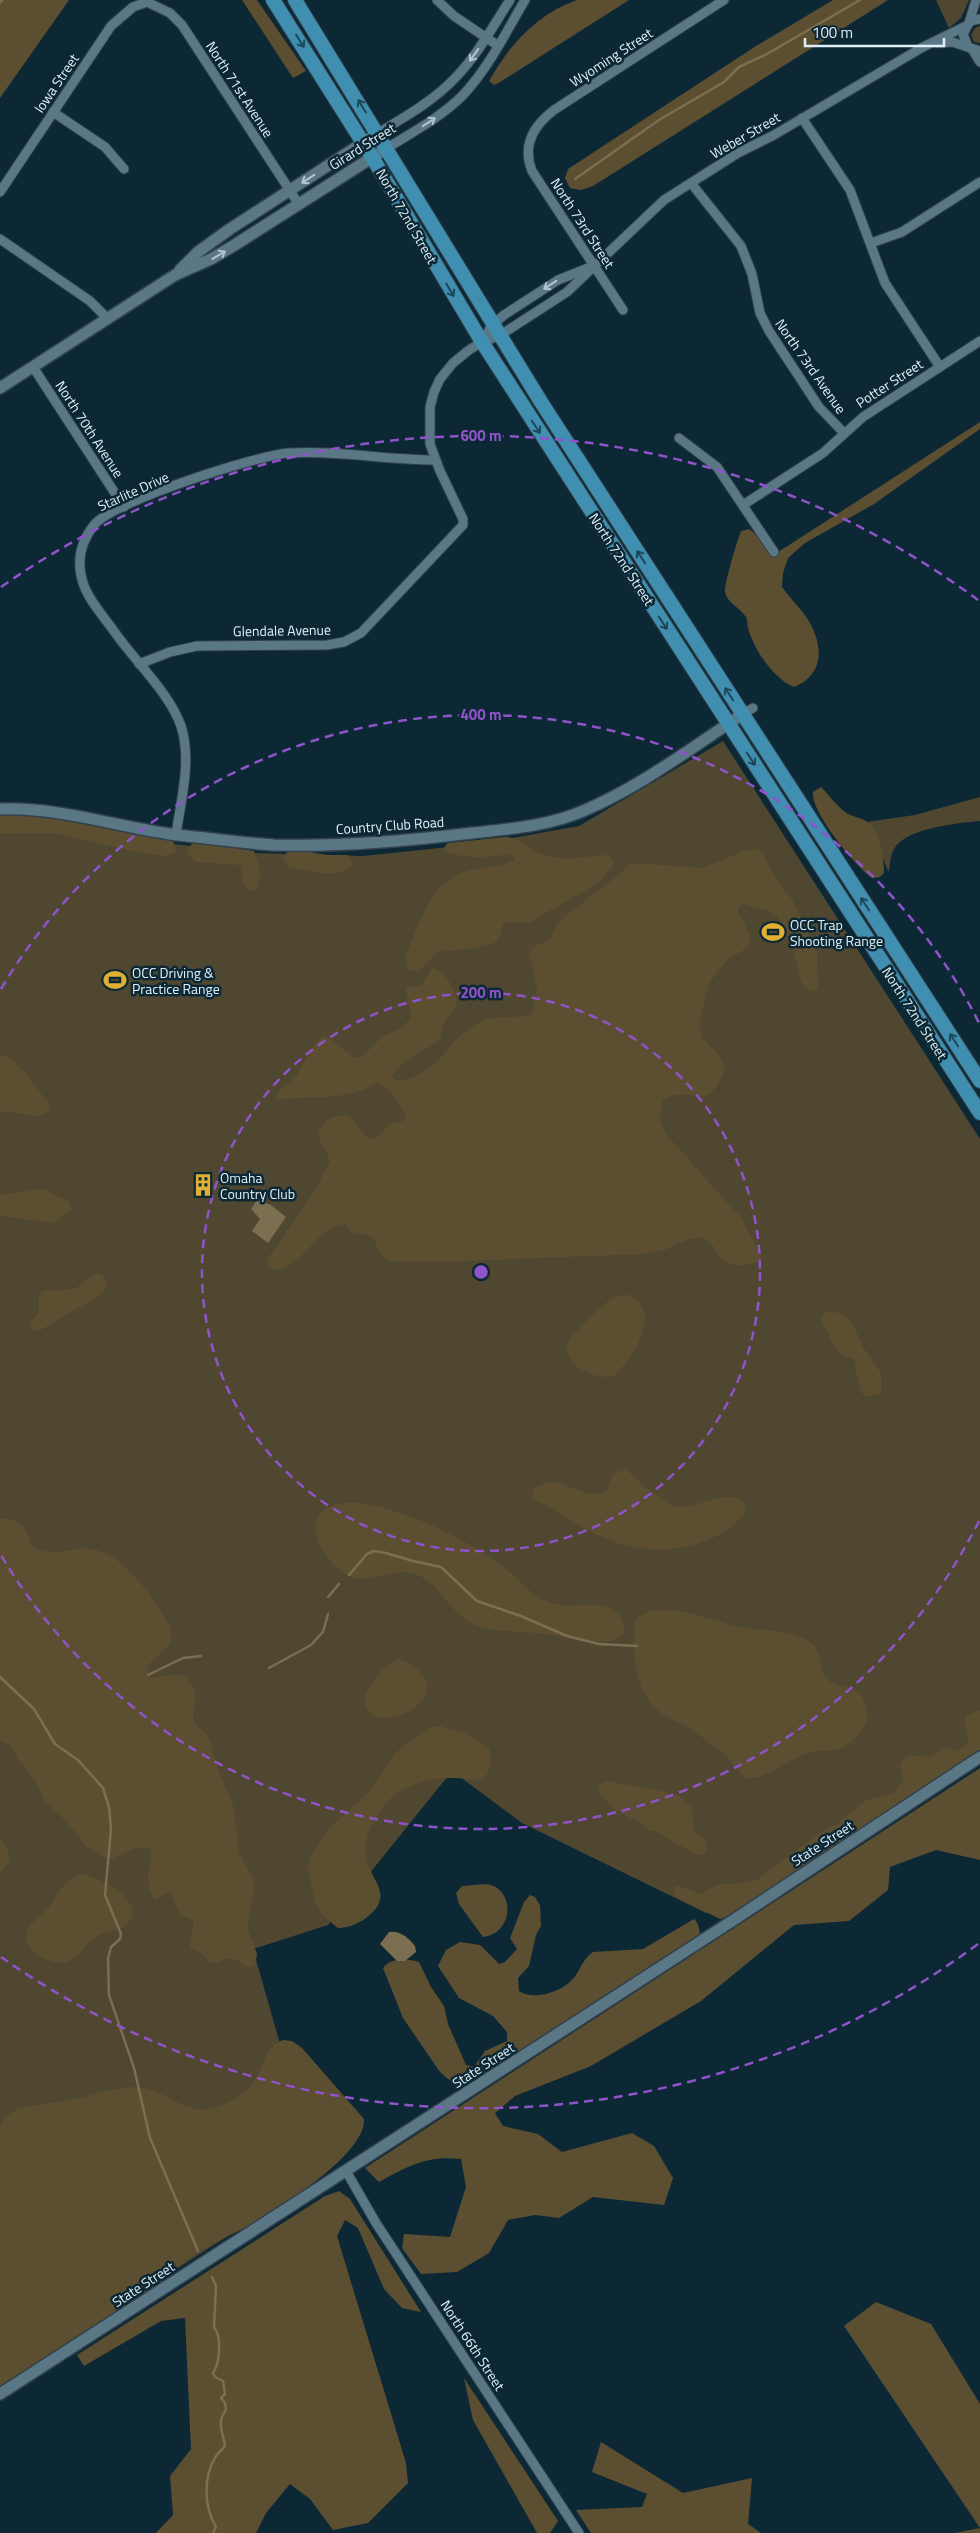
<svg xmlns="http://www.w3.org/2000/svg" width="980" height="2533" font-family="'Titillium Web',sans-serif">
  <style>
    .green { fill: #504731 }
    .forest { fill: #5c4f31 }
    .water { fill: #7c6e50 }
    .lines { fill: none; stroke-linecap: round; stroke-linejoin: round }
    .stream { stroke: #7c6e50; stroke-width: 2.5 }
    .minor-casing { stroke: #31414c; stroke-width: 11 }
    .tertiary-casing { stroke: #31414c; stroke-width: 14 }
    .primary-casing { stroke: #31414c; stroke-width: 16 }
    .minor { stroke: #5a7786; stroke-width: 9 }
    .tertiary { stroke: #5a7786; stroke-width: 11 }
    .primary { stroke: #408eb0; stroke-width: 14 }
    .oneway { stroke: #1c475a }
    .oneway2 { stroke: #b1c6d0 }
    .ring { fill: none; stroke: #8f53ca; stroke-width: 2.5; stroke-dasharray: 9 6 }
    .labels { text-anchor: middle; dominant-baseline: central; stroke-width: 5; stroke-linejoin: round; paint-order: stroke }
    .street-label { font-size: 14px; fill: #e0f0f8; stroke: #0c2835 }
    .poi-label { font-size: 14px; fill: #e0f0f8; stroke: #0c2835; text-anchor: start }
    .centre { fill: #8f53ca; stroke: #0c2835; stroke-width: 2.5 }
    .ring-label { font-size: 15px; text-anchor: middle; font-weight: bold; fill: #8f53ca; stroke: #0c2835; stroke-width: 5; stroke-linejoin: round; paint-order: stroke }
  </style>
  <rect width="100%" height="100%" fill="#0c2835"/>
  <g class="green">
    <polygon points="936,0 969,0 961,18 949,28"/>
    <polygon points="980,26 980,43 974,42 971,35 975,28"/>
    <polygon points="723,741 980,1139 980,1746 706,1913 522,1823 452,1771 328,1925 253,1949 284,2058 312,2182 0,2382 0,819 174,844 253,853 363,856 478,844 579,826"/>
    <path d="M980,797V821C957,823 906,828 894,849C890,857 890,864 889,872C880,855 880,837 867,822L915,815Z"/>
  </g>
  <g class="forest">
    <polygon points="0,0 69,0 0,98"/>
    <polygon points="242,0 257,0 306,71 293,78"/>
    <path d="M577,0H629L500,82L494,85L489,81C510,44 537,14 577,0Z"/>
    <polygon points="833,0 888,0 593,186 581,190 570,188 565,178 568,169 756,46"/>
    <path d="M980,422V429L874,504L805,543L788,558L783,573L782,587C790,598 799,607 807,618C823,643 826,674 794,687C774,679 755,651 749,631C747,627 748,621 746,617C740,607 725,602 725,590C725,582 737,541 741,531L749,529L759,537L772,556Z"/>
    <path d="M821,787C828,794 837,806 845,812C851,817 861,817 867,822C881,831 884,858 884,873L880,877L872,878C856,867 810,811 813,792Z"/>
    <polygon points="0,812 25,813 172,838 176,850 174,853 164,856 141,853 52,833 0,834"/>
    <path d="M505,837C522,837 530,850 544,855C565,862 585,856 607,855L613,860V866L598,883L532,921C521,926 513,919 503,924L499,939L494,943C483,946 471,949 459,950C453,951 446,949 440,952C428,959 427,970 411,971L406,965V955C422,918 430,878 475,869C488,866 505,867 516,859L509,854C488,858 464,859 445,851V846L448,843Z"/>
    <path d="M194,842L254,851L261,873L257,889L252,891C237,884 244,877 241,865L196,862L188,855L187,849Z"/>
    <path d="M293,849L327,855H348L353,864C337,882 311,870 290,868L283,859L286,853Z"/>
    <path d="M756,849L762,853L775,877L793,901L817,953L818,986L815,991L809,990L802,984C797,967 788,920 772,913C764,909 754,907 745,904L739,907L738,912L751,936L749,947L730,958L719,969L708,986L699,1026L703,1039L719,1055L725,1070C706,1115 695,1085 663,1099L659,1119L665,1133L742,1219L761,1257C756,1263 751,1265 744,1265C711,1266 722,1243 701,1238C688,1236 676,1246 664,1250C657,1252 648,1253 641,1254L443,1262L389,1261L381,1256L373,1237L352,1232L345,1224C315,1226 301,1274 270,1269L267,1263L268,1258L315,1191L330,1161C328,1152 320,1144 319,1136C317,1122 339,1110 351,1118C357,1122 362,1133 368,1138L375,1139L388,1125L403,1121L406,1118C402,1104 389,1088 376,1083C342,1103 315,1094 278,1100L275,1098C278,1088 291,1084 297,1075C306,1062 310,1045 324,1036L332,1040L354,1058C366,1057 370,1047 379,1040C391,1031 403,1030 411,1017L406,988L421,985L432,968C447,972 457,992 457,1006C446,1017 442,1025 440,1040C425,1051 399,1060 392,1077L396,1081C439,1076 444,1043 476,1024C496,1013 515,1020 532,1014L537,988L529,954L531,948L550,940L556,925L565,916L620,874L628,865L637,863L703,868L746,850Z"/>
    <path d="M0,1054C22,1062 35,1086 49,1104L50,1109C39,1125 15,1108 0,1112Z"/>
    <polygon points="43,1189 68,1201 72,1210 53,1223 0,1216 0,1195"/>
    <path d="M97,1274L102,1275L108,1284L103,1293L39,1331L33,1330L30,1322L39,1312V1296L42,1291C54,1288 66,1293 78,1287C86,1282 86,1275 97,1274Z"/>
    <path d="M629,1295C664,1314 633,1354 616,1375C600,1382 565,1368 567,1346C567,1338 602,1305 611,1299C617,1296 622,1295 629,1295Z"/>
    <path d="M828,1311L838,1313L853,1323L861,1344L881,1373V1393L868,1397L863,1395L857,1378L855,1361C851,1357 845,1357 841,1354C836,1350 821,1322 821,1316Z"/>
    <path d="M626,1470C643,1482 658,1503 680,1507C696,1509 746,1480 746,1513C714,1549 660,1558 615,1542C586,1532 562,1513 534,1499L532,1495L533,1489C562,1469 580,1503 606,1492C613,1479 608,1472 626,1470Z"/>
    <path d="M353,1502C402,1507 462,1537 502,1566C517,1577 528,1593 546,1601C573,1614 610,1591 623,1623C625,1628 625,1633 621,1636C615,1641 610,1641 603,1642C581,1639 558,1636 535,1633C515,1631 495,1632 476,1625C451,1616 442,1586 418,1575C397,1566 376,1582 355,1578C334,1574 305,1535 319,1516C327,1504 341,1504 353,1502Z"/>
    <path d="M2,1518C19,1519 27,1528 30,1543C45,1557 58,1551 76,1549C120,1543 150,1594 169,1625C178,1644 160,1654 147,1666L150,1677C161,1679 172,1672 184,1676C205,1693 190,1705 194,1723L207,1735L211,1744L214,1759L234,1808L239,1853L252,1876L254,1888L247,1928L257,1954L255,1966C245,1971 242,1961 234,1959C226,1956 219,1964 211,1963L201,1953L190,1949C189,1939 195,1930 193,1920L179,1913L171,1894L167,1893L157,1899H154C140,1874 156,1865 150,1849L145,1847L133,1849L113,1858H105L94,1852L85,1845L68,1823L45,1801L35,1780L19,1761L10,1745L0,1740V1520Z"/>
    <path d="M674,1610C699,1614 720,1623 744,1628C766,1631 792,1629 811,1643C823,1652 817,1670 828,1680C837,1687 851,1685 859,1693C865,1699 868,1709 867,1718C864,1733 847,1750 830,1751C821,1751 816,1750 808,1753C786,1760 769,1780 745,1778C736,1770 731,1760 722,1752C710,1743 697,1733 684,1725C675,1720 665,1717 657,1710C633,1688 633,1649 635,1619L649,1611Z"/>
    <path d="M398,1659C409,1662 416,1667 423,1675C443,1699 387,1735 367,1709C362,1702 365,1695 369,1688C376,1676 385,1665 398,1659Z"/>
    <path d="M980,1710V1752L735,1914L720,1919L676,1897L673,1893L675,1887L679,1886L700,1894L719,1884H735L757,1880L814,1837L838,1823L865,1801L895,1792L903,1780L900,1764C912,1749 917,1759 930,1756C936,1754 942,1750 948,1747L956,1751L966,1746L968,1739L964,1721L968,1715Z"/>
    <path d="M440,1726L465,1733L489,1748C491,1758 493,1774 481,1778C473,1782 464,1778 455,1778C430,1777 398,1786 383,1807C374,1818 364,1839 365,1853C367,1879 398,1894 366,1918C357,1924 349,1928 338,1928L322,1915L315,1902L308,1867L311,1855L328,1830L367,1794L395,1753L429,1728Z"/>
    <path d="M980,1768V1860L936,1850L890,1867L888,1890L849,1921L794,1925L701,2001L591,2066L515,2096L495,2113L503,2126L538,2134L562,2152L632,2133L654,2146L673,2178L664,2205L593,2197L559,2218L535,2215L508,2220L489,2253L457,2272L421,2274L402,2248L404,2234L450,2237L466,2187L461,2159C427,2155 408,2166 379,2182L365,2168Z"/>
    <path d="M606,1781L665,1791L681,1797L691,1807L694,1830C701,1838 709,1839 707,1851L702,1855L695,1854L655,1831L648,1830L639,1822L615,1810L598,1791V1786Z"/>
    <path d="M0,1840C11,1850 14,1862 0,1872Z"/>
    <path d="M79,1874C96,1876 146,1898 129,1922C123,1930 107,1931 98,1936C87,1942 81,1955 70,1961C64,1964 58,1963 52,1961C37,1957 18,1942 30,1926C35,1919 43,1914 49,1907C59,1893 63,1881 79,1874Z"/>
    <path d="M486,1884C516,1888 514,1934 483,1937L459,1904L456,1893L462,1886Z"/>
    <path d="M530,1895L535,1897L540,1905L541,1926L536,1935L529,1966L518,1978L519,1991C533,2001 560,1992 571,1981C580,1972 582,1959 593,1952L643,1949L694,1919C699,1923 701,1933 699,1939L461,2090L440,2072L403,2018L383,1968C390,1958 408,1958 419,1962L431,1987L444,2006L448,2024L466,2065L474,2067L485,2051L507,2041V2032L493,2016L459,1998L438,1966L446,1950L460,1942L480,1945L499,1964L505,1962L517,1949L510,1938L524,1902Z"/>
    <path d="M283,2040L292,2041L302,2048L364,2119C366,2155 277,2209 248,2226C228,2237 206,2245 188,2259C177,2267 167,2278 156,2286C105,2322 52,2355 0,2389V2125C4,2118 9,2113 16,2110C32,2104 49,2104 65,2101C90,2097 118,2084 144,2088C165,2092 186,2113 209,2109C225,2106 245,2096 254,2082C265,2066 263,2048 283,2040Z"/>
    <polygon points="339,2191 350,2199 421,2312 402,2308 384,2289 358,2228 345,2220 337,2236 406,2463 408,2483 368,2523 333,2530 310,2499 290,2484 266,2513 256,2533 156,2533 173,2515 170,2476 191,2449 185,2318 161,2321 84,2366 77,2355 325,2196"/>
    <polygon points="876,2302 931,2324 980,2404 980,2533 955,2533 980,2528 844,2326"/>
    <polygon points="464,2378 558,2521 550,2533 537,2533 473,2420"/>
    <polygon points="601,2442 683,2493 752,2478 748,2524 761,2533 591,2533 576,2510 642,2507 647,2494 592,2472"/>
  </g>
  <g class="water">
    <polygon points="257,1200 271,1205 286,1217 268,1243 252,1231 260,1219 251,1209"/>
    <path d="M389,1932C400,1930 409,1938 415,1946L416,1952L405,1961H397L380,1944Z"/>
  </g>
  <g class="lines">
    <g class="stream">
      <polyline points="0,3 2,0"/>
      <polyline points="575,179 659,120 724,82 739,67 767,54 860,0"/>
      <polyline points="349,1575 367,1554 374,1551 386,1553 413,1561 441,1567 477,1601 521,1616 567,1636 599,1644 637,1646"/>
      <polyline points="328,1597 339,1584"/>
      <polyline points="269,1668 311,1645 323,1632 328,1614"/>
      <polyline points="148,1675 183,1658 201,1656"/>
      <polyline points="0,1677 34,1709 55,1744 78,1760 103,1788 109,1807 111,1829 105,1895 121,1934 120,1939 111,1947 108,1959 109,1995 134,2068 150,2138 198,2251"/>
      <path d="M212,2277L216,2286L214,2327C222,2337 220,2363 213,2373L215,2377L223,2381L225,2394L221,2398L225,2403L226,2410C216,2423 223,2431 225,2446C222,2450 217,2453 215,2458C203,2478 204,2507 216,2527L213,2533"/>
    </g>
    <defs>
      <g id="minor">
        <polyline points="437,0 454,16 497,45"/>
        <polyline points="980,19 970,21 963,34 968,47 980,51"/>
        <polyline points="969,23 976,0"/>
        <polyline points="937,43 952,42 968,47"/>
        <polyline points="972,49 980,62"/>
        <polyline points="53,112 105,147 124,169"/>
        <polyline points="802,118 850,190 885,283 940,367"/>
        <path d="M378,133C405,117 435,100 457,76C478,54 493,26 510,0"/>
        <path d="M387,148C413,132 441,117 462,96C488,69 506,32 525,0"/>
        <polyline points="691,183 741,246 752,274 760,313 769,331 819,407 844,433"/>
        <polyline points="0,192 111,26 133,7 147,2 170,13 182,25 298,203"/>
        <polyline points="0,239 90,301 108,319"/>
        <polyline points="871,243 902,232 980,182"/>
        <path d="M623,310L532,171C522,146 533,126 554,110L724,0"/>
        <polyline points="482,342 492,325 504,315 558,280 593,266"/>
        <polyline points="33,367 124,507"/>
        <polyline points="679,438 717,467 774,552"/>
        <polyline points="743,505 823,453 863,417 980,341"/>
        <polyline points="139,664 170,652 197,646 327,645 344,642 361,633 463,525 463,519 440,471 430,444 430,407 434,392 440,379 453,363 469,350 482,342 499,336 567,292 664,200 738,153 774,135 923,47 966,26"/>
        <polyline points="743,714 753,708"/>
        <path d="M176,834C181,800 192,760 181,726C170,694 136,662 116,634C105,618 89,601 83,583C76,561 80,542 95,524C115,501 255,456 288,453C337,450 386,460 435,460"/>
        <polyline points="346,2171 376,2223 579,2533"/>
      </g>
      <g id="tertiary">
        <polyline points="180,270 198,252 230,229 378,133"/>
        <polyline points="0,388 175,275 211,259 233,246 387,148"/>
        <path d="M0,809C60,807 118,827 177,835C209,838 242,843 274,845C340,847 407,841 472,833C510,829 548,826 583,811C640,787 691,748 743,714"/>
        <polyline points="0,2394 729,1923 980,1757"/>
      </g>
      <g id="primary">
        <polyline points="273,0 372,157 482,342 980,1113"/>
        <polyline points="295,0 541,402 980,1081"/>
      </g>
    </defs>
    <use href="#minor" class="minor-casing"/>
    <use href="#tertiary" class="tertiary-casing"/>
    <use href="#primary" class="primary-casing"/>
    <use href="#minor" class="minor"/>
    <use href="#tertiary" class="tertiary"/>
    <use href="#primary" class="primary"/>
  </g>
  <defs><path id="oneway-shaft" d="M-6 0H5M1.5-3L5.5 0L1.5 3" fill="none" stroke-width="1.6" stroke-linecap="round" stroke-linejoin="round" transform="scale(1.25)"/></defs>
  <g class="oneway">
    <use href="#oneway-shaft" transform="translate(300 41) rotate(58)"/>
    <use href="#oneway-shaft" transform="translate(362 106) rotate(-121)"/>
    <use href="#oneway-shaft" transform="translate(450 290) rotate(59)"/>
    <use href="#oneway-shaft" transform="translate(536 427) rotate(57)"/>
    <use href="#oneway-shaft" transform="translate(641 557) rotate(-123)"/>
    <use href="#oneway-shaft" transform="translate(663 623) rotate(57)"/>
    <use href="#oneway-shaft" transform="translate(729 694) rotate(-123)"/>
    <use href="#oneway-shaft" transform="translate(751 759) rotate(57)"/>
    <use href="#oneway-shaft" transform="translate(865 904) rotate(-123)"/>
    <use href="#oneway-shaft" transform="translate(954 1040) rotate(-123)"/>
  </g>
  <g class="oneway2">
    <use href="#oneway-shaft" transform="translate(474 55) rotate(125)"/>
    <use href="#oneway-shaft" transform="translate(429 122) rotate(-33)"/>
    <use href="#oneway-shaft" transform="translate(308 179) rotate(147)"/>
    <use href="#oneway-shaft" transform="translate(219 255) rotate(-31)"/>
    <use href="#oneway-shaft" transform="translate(550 285) rotate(147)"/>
  </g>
  <g class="ring">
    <circle cx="481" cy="1272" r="279"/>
    <path d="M979 1521A557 557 0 0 1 1 1555M1 989A557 557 0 0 1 979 1023"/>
    <path d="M978 1944A836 836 0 0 1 1 1957M1 587A836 836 0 0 1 978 600"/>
  </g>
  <defs>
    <symbol id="stadium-bare" viewBox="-9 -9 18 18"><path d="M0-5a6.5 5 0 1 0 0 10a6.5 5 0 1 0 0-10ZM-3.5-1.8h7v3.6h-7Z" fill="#dfb034" stroke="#0c2835" stroke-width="2.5" paint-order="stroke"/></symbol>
    <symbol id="building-bare" viewBox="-9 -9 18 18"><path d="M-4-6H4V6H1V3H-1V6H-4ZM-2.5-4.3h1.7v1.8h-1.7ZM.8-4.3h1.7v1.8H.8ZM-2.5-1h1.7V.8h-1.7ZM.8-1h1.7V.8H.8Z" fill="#dfb034" stroke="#0c2835" stroke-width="2.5" paint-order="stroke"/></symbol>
  </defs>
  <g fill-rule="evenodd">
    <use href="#stadium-bare" x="757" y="916" width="32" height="32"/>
    <use href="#stadium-bare" x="99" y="964" width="32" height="32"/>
    <use href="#building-bare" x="187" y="1169" width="32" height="32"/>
  </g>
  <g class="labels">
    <g class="street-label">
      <text transform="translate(611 57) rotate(-33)">Wyoming Street</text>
      <text transform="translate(56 83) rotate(-56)">Iowa Street</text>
      <text transform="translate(240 89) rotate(57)">North 71st Avenue</text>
      <text transform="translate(745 135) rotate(-30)">Weber Street</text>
      <text transform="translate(362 146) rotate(-32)">Girard Street</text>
      <text transform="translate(407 216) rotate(60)">North 72nd Street</text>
      <text transform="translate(583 223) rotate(57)">North 73rd Street</text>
      <text transform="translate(811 366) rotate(55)">North 73rd Avenue</text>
      <text transform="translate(889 383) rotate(-33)">Potter Street</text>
      <text transform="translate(90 429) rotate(57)">North 70th Avenue</text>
      <text transform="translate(133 491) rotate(-24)">Starlite Drive</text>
      <text transform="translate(622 559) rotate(57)">North 72nd Street</text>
      <text transform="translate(282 630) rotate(-1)">Glendale Avenue</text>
      <text transform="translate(390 825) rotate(-4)">Country Club Road</text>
      <text transform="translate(915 1013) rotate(57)">North 72nd Street</text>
      <text transform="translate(822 1843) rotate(-33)">State Street</text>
      <text transform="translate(483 2065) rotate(-33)">State Street</text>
      <text transform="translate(143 2284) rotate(-33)">State Street</text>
      <text transform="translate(473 2345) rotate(57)">North 66th Street</text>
    </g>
    <g class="poi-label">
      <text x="790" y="924">OCC Trap<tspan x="790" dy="16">Shooting Range</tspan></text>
      <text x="132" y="972">OCC Driving &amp;<tspan x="132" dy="16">Practice Range</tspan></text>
      <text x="220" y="1177">Omaha<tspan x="220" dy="16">Country Club</tspan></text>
    </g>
  </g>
  <circle cx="481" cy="1272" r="8" class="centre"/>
  <g class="ring-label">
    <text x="481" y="441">600 m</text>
    <text x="481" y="720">400 m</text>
    <text x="481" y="998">200 m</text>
  </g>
  <path d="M805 38v8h139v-8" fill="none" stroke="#e0f0f8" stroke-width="2.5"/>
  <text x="812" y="38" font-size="15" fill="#e0f0f8" stroke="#0c2835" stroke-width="4" paint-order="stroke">100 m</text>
</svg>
